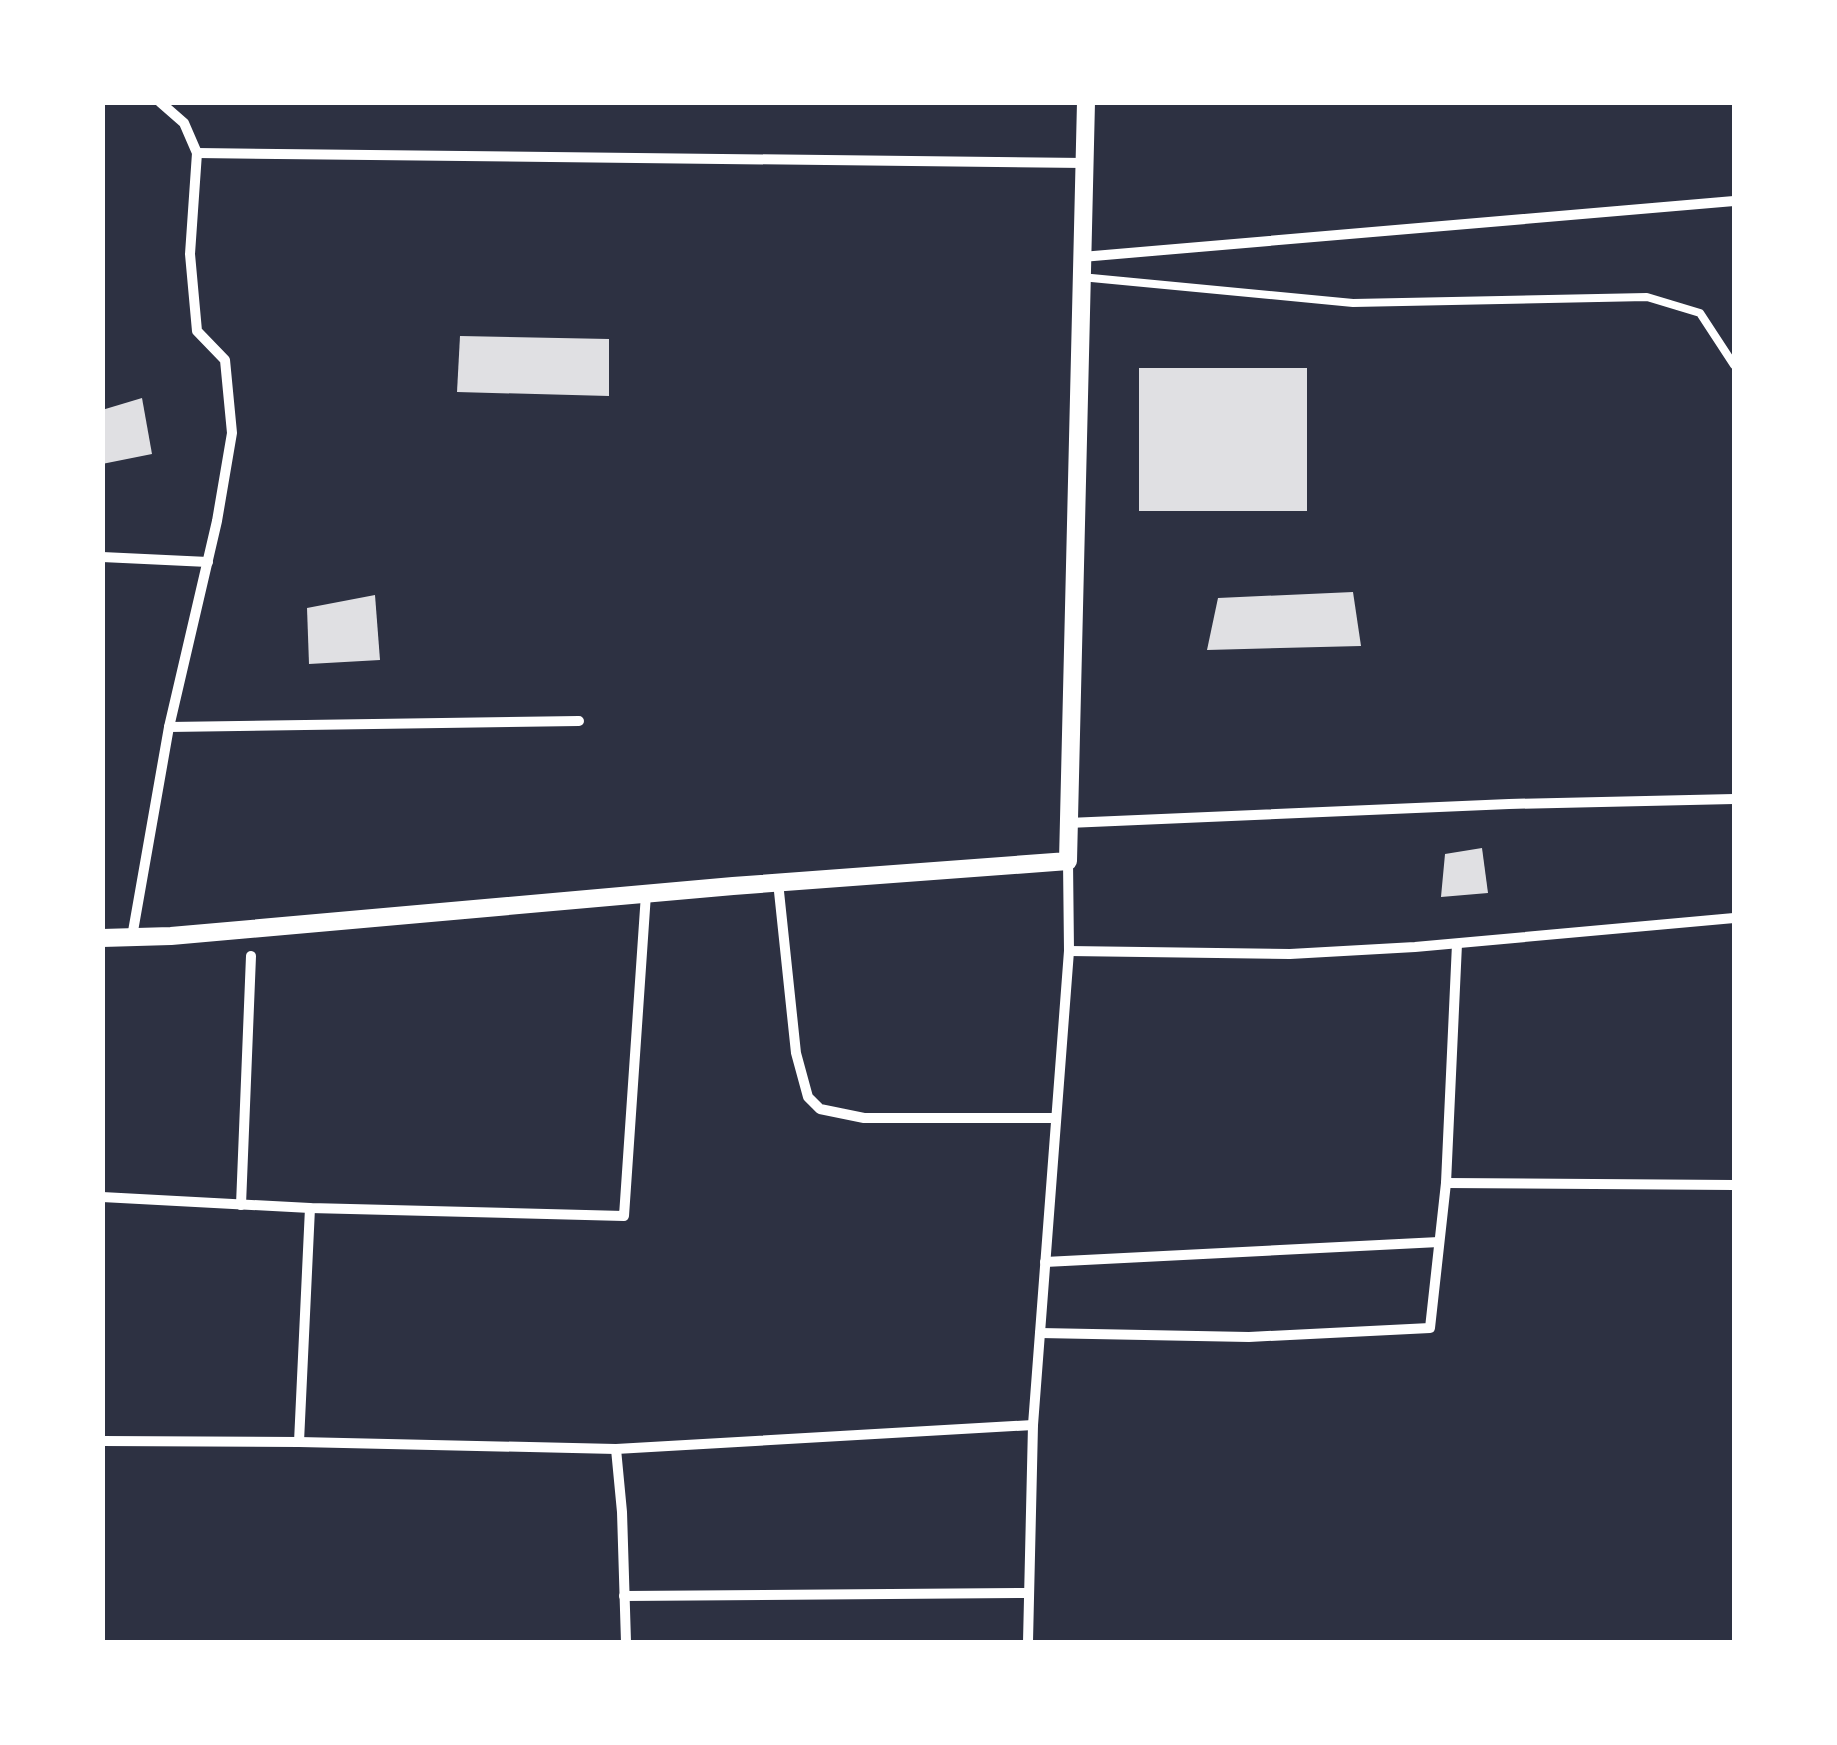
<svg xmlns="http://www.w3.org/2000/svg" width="1837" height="1745" font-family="Cabin,sans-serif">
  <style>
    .building { fill: #e0e0e3 }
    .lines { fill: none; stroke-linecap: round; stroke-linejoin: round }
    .service { stroke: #fff; stroke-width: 8 }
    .minor { stroke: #fff; stroke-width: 10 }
    .tertiary { stroke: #fff; stroke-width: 18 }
  </style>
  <rect width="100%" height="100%" fill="#2d3142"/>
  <g class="building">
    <polygon points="460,336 609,339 609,396 457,392"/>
    <rect x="1139" y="368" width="168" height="143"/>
    <polygon points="142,398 152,454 102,464 102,410"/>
    <polygon points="1353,592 1361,646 1207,650 1218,598"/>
    <polygon points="375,595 380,660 309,664 307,608"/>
    <polygon points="1482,848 1488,893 1441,897 1445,854"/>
  </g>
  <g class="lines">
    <polyline class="service" points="1081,277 1353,303 1647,297 1700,313 1734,365"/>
    <g class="minor">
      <polyline points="197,153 1085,163"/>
      <polyline points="1082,257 1734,201"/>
      <polyline points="102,557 208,562"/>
      <polyline points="169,727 579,721"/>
      <polyline points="1068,823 1509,804 1734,799"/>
      <polyline points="778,882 796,1053 808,1097 820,1109 864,1118 1056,1118"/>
      <polyline points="132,937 169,727 217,521 232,433 225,360 197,331 190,254 197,153 184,123 160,102"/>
      <polyline points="1069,951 1290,954 1415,947 1734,918"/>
      <polyline points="1446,1183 1734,1185"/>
      <polyline points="102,1197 310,1208 624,1216 646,894"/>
      <polyline points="241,1205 251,956"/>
      <polyline points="1045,1262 1439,1242"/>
      <polyline points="1040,1333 1249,1337 1430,1328 1446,1183 1457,944"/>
      <polyline points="102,1441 299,1442 616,1449"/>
      <polyline points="299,1442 310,1208"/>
      <polyline points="624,1596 1029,1593"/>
      <polyline points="626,1642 622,1512 616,1449 1033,1425"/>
      <polyline points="1028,1642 1033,1425 1069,951 1068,861"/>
    </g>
    <polyline class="tertiary" points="102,938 171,936 733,886 1068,861 1086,102"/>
  </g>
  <rect width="1837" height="1745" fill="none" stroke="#ffffff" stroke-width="210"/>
</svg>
